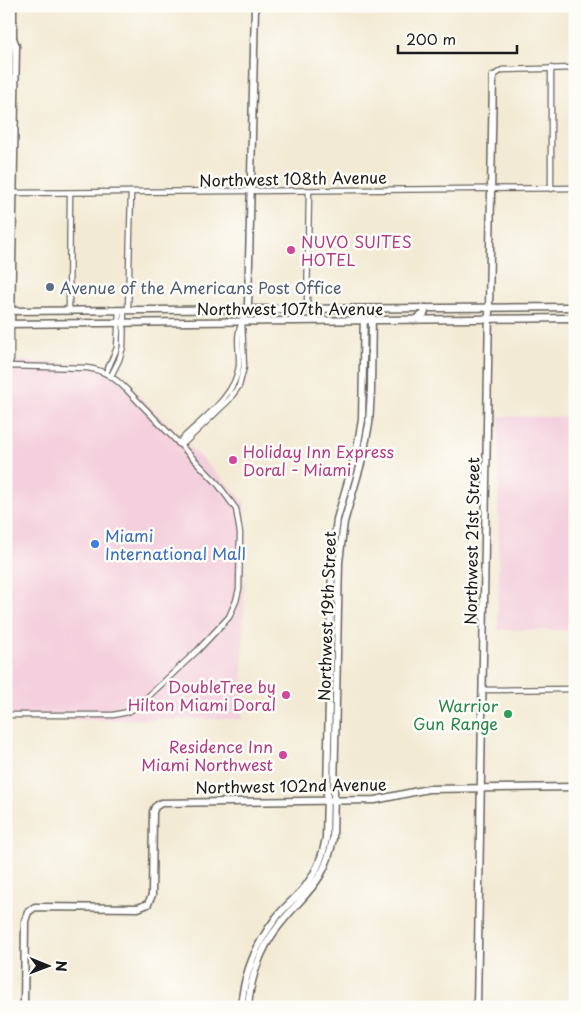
<svg xmlns="http://www.w3.org/2000/svg" width="581" height="1013" font-family="'Playpen Sans',sans-serif">
  <style>
    .built { fill: #f4cfdd }
    .lines { fill: none; stroke-linecap: round; stroke-linejoin: round }
    .street-casing { stroke: #67645c; stroke-width: 7 }
    .secondary-casing { stroke: #67645c; stroke-width: 9 }
    .street { stroke: #fff; stroke-width: 4.5 }
    .secondary { stroke: #fff; stroke-width: 6 }
    .hotel-dot { fill: #d1479c; stroke: #fdfcf7; stroke-width: 2 }
    .service-dot { fill: #5c6f8a; stroke: #fdfcf7; stroke-width: 2 }
    .shop-dot { fill: #3f7fe0; stroke: #fdfcf7; stroke-width: 2 }
    .leisure-dot { fill: #2e9e5b; stroke: #fdfcf7; stroke-width: 2 }
    .labels { text-anchor: middle; dominant-baseline: central; stroke-width: 5; stroke-linejoin: round; paint-order: stroke }
    .street-label { font-size: 16px; fill: #1c1c1c; stroke: #fdfcf7 }
    .hotel-label { font-size: 16px; fill: #b23c85; stroke: #fdfcf7; text-anchor: start }
    .service-label { font-size: 16px; fill: #4e5e75; stroke: #fdfcf7; text-anchor: start }
    .shop-label { font-size: 16px; fill: #366cbe; stroke: #fdfcf7; text-anchor: start }
    .leisure-label { font-size: 16px; fill: #27864d; stroke: #fdfcf7; text-anchor: end }
  </style>
  <rect width="100%" height="100%" fill="#fdfcf7"/>
  <filter id="ink" filterUnits="userSpaceOnUse"><feTurbulence type="fractalNoise" baseFrequency=".02" numOctaves="2"/><feDisplacementMap in="SourceGraphic" scale="10" xChannelSelector="R" yChannelSelector="G"/><feConvolveMatrix kernelMatrix="1 2 1 2 8 2 1 2 1" color-interpolation-filters="sRGB"/></filter>
  <filter id="wash" filterUnits="userSpaceOnUse"><feTurbulence type="fractalNoise" baseFrequency=".0096" numOctaves="4" result="noise"/><feDisplacementMap in="SourceGraphic" scale="20" xChannelSelector="R" yChannelSelector="G"/><feGaussianBlur stdDeviation="1.12" result="paint"/><feColorMatrix in="noise" values="0 0 0 0 0 0 0 0 0 0 0 0 0 0 0 0 0 1.4 0 .05"/><feComposite in="paint" operator="in"/></filter>
  <g filter="url(#wash)">
    <rect width="100%" height="100%" fill="#f3ead4"/>
    <g class="built">
      <polygon points="6,361 95,364 103,367 120,377 243,500 245,504 242,719 6,720"/>
      <polygon points="499,416 575,417 575,630 498,630"/>
    </g>
  </g>
  <g filter="url(#ink)">
    <g class="lines">
      <defs>
        <g id="street">
          <polyline points="493,76 502,70 575,68"/>
          <polyline points="551,189 551,68"/>
          <polyline points="12,193 575,188"/>
          <polyline points="307,309 309,191"/>
          <polyline points="128,310 131,192"/>
          <polyline points="69,311 70,193"/>
          <path d="M6,366L87,368C104,370 115,378 127,390L217,483L236,509L240,533L239,589L236,601L229,617L198,650L138,706L128,712L113,715H6"/>
          <polyline points="8,366 11,359 11,324"/>
          <polyline points="106,373 117,348 119,310"/>
          <polyline points="111,376 119,360 123,347 124,310"/>
          <polyline points="179,444 185,442 229,400 239,386 244,367 242,322"/>
          <path d="M179,444L182,439C203,418 235,397 239,366C240,351 235,336 242,323"/>
          <polyline points="482,690 575,689"/>
        </g>
        <g id="secondary">
          <polyline points="6,188 8,71 10,45 13,38"/>
          <polyline points="6,311 575,307"/>
          <polyline points="414,320 424,314 426,308"/>
          <polyline points="242,322 248,305 255,6"/>
          <polyline points="6,324 575,318"/>
          <polyline points="11,324 16,46 13,38 13,6"/>
          <polyline points="24,1007 25,921 28,912 35,907 138,908 148,904 152,895 153,812 155,807 161,803 375,800 428,789 575,787"/>
          <path d="M241,1007C244,974 256,944 276,918C284,907 296,898 305,887C316,873 323,856 326,838L332,562L337,519L356,454L362,420L364,309"/>
          <path d="M248,1007C250,979 260,950 277,928C303,893 325,885 333,838L339,562L344,522L362,460L369,424L371,390L372,309"/>
          <polyline points="477,1007 493,76"/>
        </g>
      </defs>
      <use href="#street" class="street-casing"/>
      <use href="#secondary" class="secondary-casing"/>
      <use href="#street" class="street"/>
      <use href="#secondary" class="secondary"/>
    </g>
  </g>
  <g class="hotel-dot">
    <circle cx="291" cy="250" r="5"/>
    <circle cx="233" cy="460" r="5"/>
    <circle cx="286" cy="695" r="5"/>
    <circle cx="283" cy="755" r="5"/>
  </g>
  <circle class="service-dot" cx="50" cy="287" r="5"/>
  <circle class="shop-dot" cx="95" cy="544" r="5"/>
  <circle class="leisure-dot" cx="508" cy="714" r="5"/>
  <g class="labels">
    <g class="street-label">
      <text transform="translate(293 178) rotate(-1)">Northwest 108th Avenue</text>
      <text x="290" y="308">Northwest 107th Avenue</text>
      <text transform="translate(471 541) rotate(-89)">Northwest 21st Street</text>
      <text transform="translate(326 616) rotate(-88)">Northwest 19th Street</text>
      <text transform="translate(291 785) rotate(-1)">Northwest 102nd Avenue</text>
    </g>
    <g class="hotel-label">
      <text x="301" y="241">NUVO SUITES<tspan x="301" dy="18">HOTEL</tspan></text>
      <text x="243" y="451">Holiday Inn Express<tspan x="243" dy="18">Doral - Miami</tspan></text>
      <text x="276" y="686" text-anchor="end">DoubleTree by<tspan x="276" dy="18">Hilton Miami Doral</tspan></text>
      <text x="273" y="746" text-anchor="end">Residence Inn<tspan x="273" dy="18">Miami Northwest</tspan></text>
    </g>
    <g class="service-label">
      <text x="60" y="287">Avenue of the Americans Post Office</text>
    </g>
    <g class="shop-label">
      <text x="105" y="535">Miami<tspan x="105" dy="18">International Mall</tspan></text>
    </g>
    <g class="leisure-label">
      <text x="498" y="705">Warrior<tspan x="498" dy="18">Gun Range</tspan></text>
    </g>
  </g>
  <rect width="581" height="1013" fill="none" stroke="#fdfcf7" stroke-width="25"/>
  <g transform="translate(48 966) rotate(91)" stroke="#fdfcf7" stroke-width="4" paint-order="stroke">
  <path d="M0-4L9 19L0 12L-9 19Z" fill="#1c1c1c"/>
  <text y="-8" font-size="14" font-weight="bold" text-anchor="middle" fill="#1c1c1c">N</text>
  </g>
  <path d="M398 45v8h119v-8" fill="none" stroke="#1c1c1c" stroke-width="2.5"/>
  <text x="406" y="45" font-size="15" fill="#1c1c1c" stroke="#fdfcf7" stroke-width="4" paint-order="stroke">200 m</text>
</svg>
